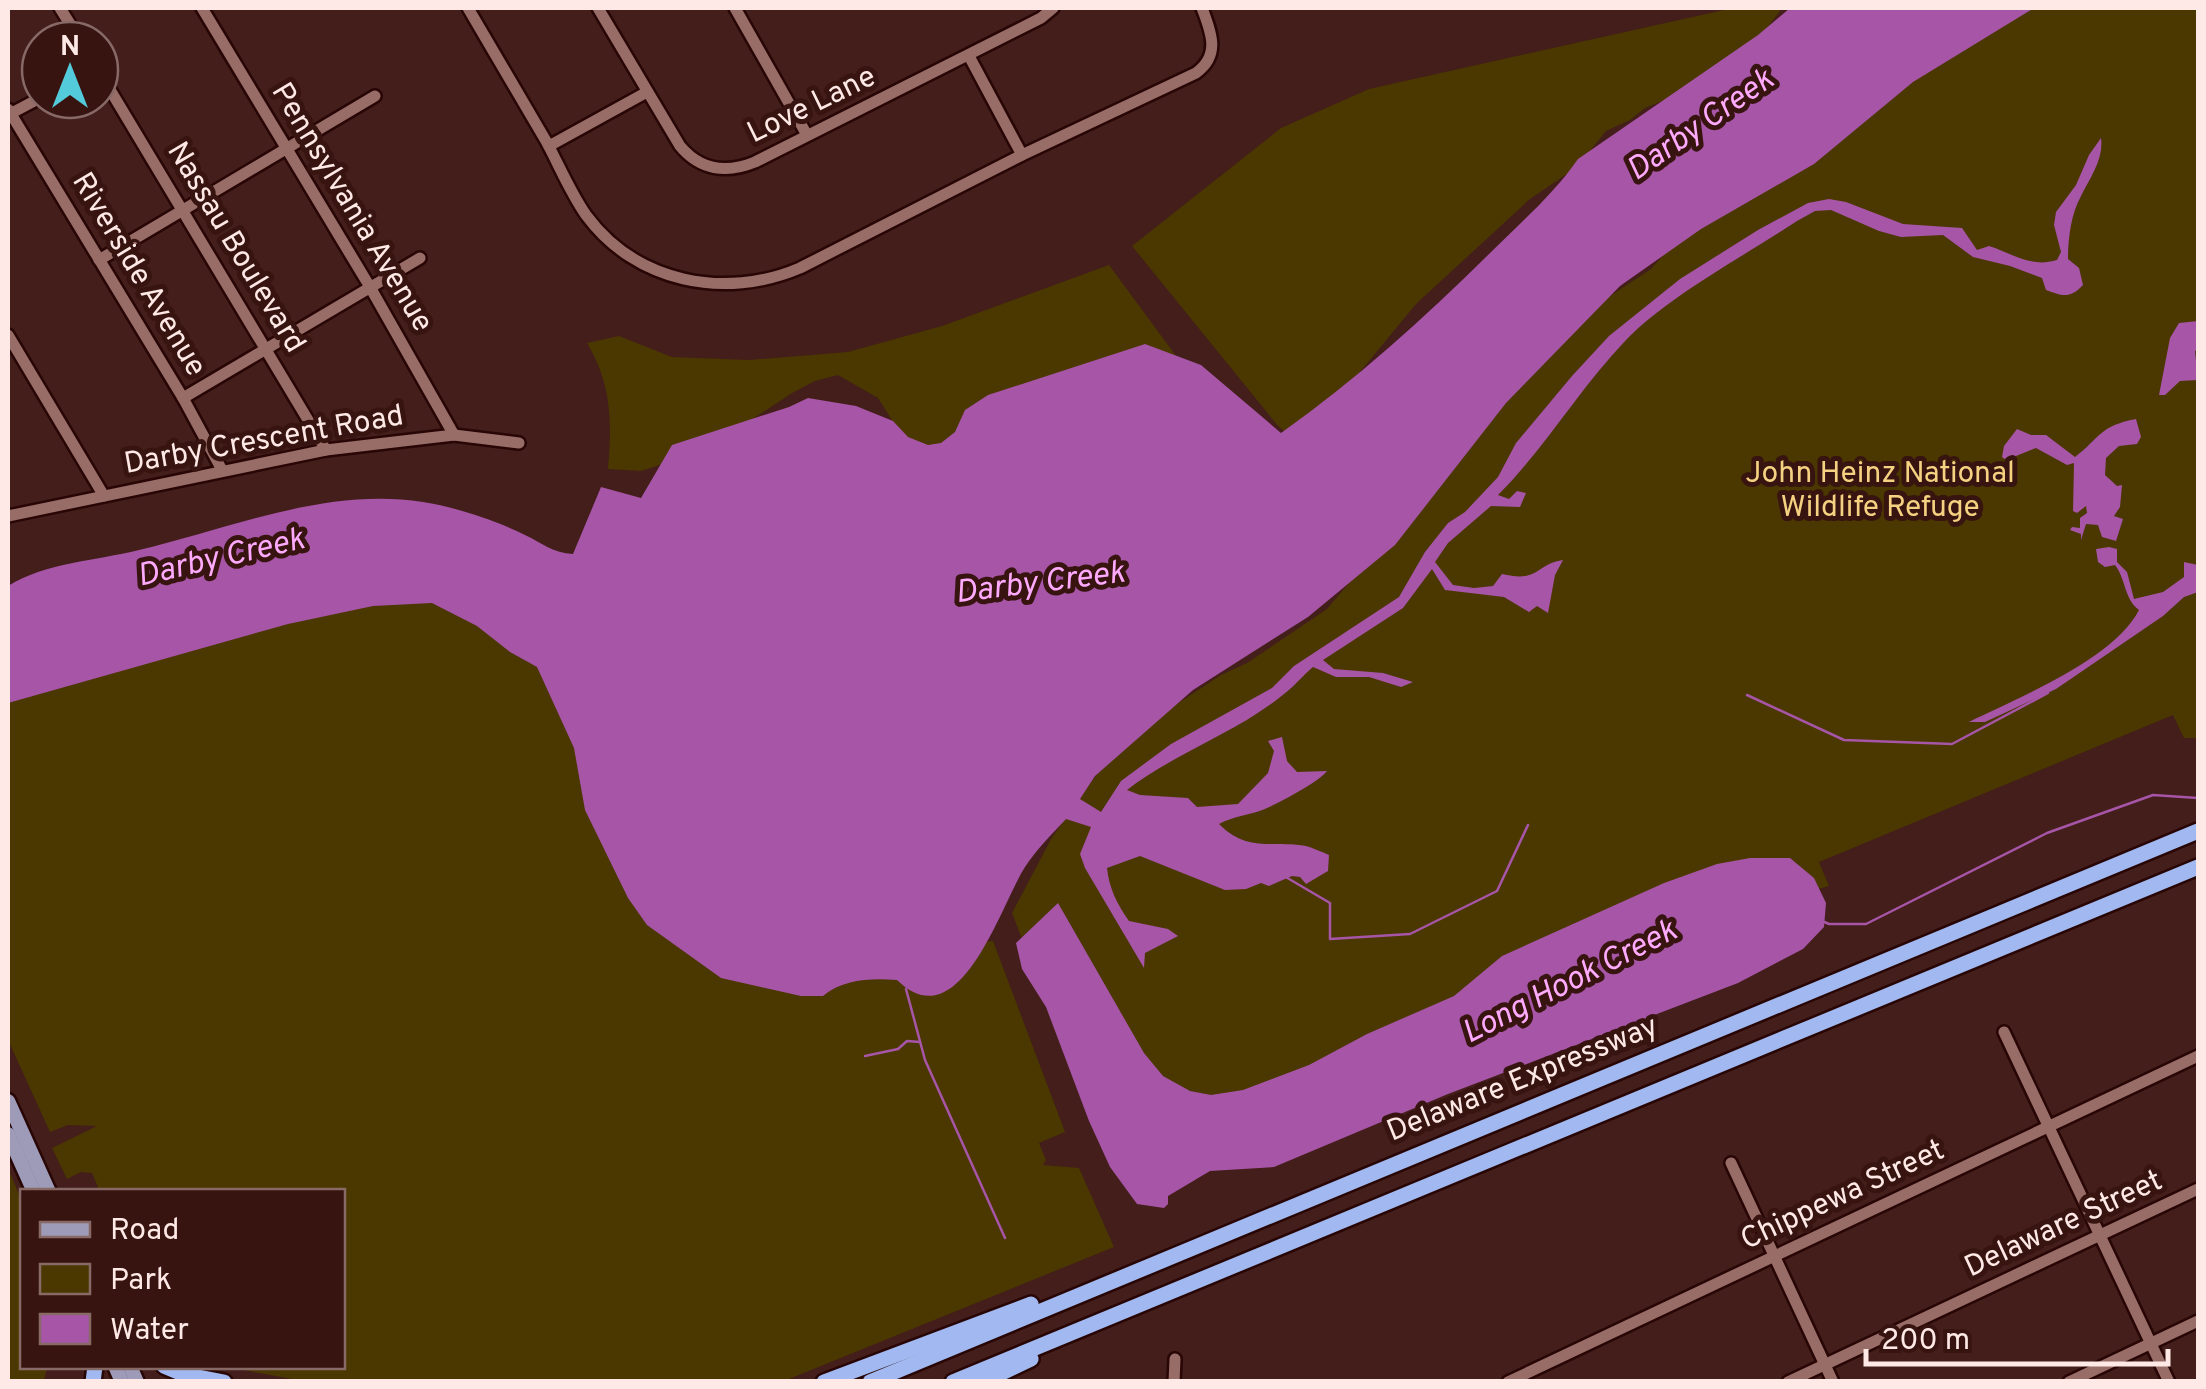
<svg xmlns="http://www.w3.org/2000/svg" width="2206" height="1389" font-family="Overpass,sans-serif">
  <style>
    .green { fill: #4b3700 }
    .water { fill: #a655a7 }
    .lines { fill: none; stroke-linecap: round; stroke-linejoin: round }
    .stream { stroke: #a655a7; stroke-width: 2.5 }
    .minor-casing { stroke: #280605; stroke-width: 16 }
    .major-casing { stroke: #280605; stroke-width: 19 }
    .highway-casing { stroke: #280605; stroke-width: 20 }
    .minor { stroke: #996d67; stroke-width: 11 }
    .major { stroke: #9e9bb9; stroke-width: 14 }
    .highway { stroke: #a1b9f0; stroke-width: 15 }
    .labels { text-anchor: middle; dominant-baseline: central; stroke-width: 10; stroke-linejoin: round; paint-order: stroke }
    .street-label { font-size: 30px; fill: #fee9e6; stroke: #381411 }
    .park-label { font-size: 30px; fill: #f5d281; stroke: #381411 }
    .water-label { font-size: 32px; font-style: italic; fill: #fdaafd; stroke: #381411 }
  </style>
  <rect width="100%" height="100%" fill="#431e1a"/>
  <g class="green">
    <polygon points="1733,8 1782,8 1763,34 1675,96 1645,108 1630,120 1606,131 1577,167 1530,199 1416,304 1355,378 1292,438 1278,426 1132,246 1281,128 1369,89"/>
    <polygon points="1997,8 2198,8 2198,738 2184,738 2173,715 1819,862 1829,886 1757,906 1236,1103 1080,1089 1012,913 1051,839 1099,771 1148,723 1221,675 1247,663 1327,609 1355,576 1362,547 1604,300 1651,269 1674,243"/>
    <path d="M1109,265L1261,471L919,463L878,398L838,375L815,381L792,393L706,450L641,471L608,469C612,422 612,385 587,343L619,336L672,357L748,360L848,352L942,326Z"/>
    <polygon points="450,598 984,942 993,941 1065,1132 1039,1143 1046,1160 1043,1165 1079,1168 1114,1247 784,1381 308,1382 228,1367 342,1366 342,1192 100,1192 92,1173 81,1172 67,1179 52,1148 97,1126 68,1125 50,1132 8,1040 8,689 314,612"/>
    <polygon points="8,1168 22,1202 22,1366 47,1367 44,1381 8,1381"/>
  </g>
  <g class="water">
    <path d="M1790,8H2034L1913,82L1814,164L1701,229L1620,286L1506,403L1395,545L1308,617L1193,690L1095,776L1080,799L1101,812L1121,781L1171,744L1272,688L1294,666L1399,597L1425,552L1448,523L1465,512L1498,477L1516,443L1572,376L1609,336L1680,279L1758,230L1808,203L1829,199L1846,202L1903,224L1962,228L1977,250L1989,246C2014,254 2030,268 2057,260L2061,252L2054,225L2056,212L2076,185L2089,155L2101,138C2104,159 2090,178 2081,196C2071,214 2068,239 2068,259L2079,268L2083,285C2070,299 2062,296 2046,290L2042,278L2010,266L1973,257L1943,235L1901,237L1879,231L1831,210L1815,211L1797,221C1746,255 1667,297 1626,340C1579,389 1546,447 1498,495L1509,499L1517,491L1526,493L1520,507L1491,506L1448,543L1435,562L1453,585L1474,588L1493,586L1502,574C1540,583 1535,564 1563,560L1555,575L1548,613L1537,606L1529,612L1504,597L1445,590L1432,569L1403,608L1323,660L1334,669L1383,673L1413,682L1401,687L1369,677H1336L1313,667C1303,675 1295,686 1284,694C1237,733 1176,752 1127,790L1140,795L1188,798L1197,807L1238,804L1268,773L1274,751L1268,741L1282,737L1287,761L1297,772L1327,771C1320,781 1279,803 1265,809C1251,815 1233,816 1219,824C1248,853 1271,840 1306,846C1313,848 1322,852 1329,855L1328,871L1306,884L1300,877L1292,876L1269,886L1261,883L1246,889L1225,890L1140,856L1107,868C1109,888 1117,904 1129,921L1168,929L1178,936L1145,953L1144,968L1085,868L1080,854L1091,827L1066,819C1052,834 1036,850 1025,867C1001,904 960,1042 897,980C871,978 843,979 823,996H801L721,978L647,925L628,898L585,810L574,748L537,667L510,652L477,626L432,603L373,606L288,624L8,703V586C47,562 95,561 139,550C232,528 326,487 423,502C455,507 495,520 525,535C542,543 553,553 573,554L601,487L641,498L672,445L789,407L808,398L856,406L893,421L908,437L928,445L941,443L955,432L965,410L988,395L1145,344L1201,365L1281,433C1356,380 1423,319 1489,254C1520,223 1553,195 1578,159L1758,35Z"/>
    <polygon points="2198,321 2198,350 2195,351 2198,380 2180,381 2165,395 2159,395 2170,338 2179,323"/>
    <path d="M2136,419L2141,437L2137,444L2119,446L2106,458L2105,475L2117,486L2122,485L2120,507L2114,516L2123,519L2116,541L2102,537L2098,525L2086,524L2081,540V534L2070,530L2072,527L2080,528V518L2087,513L2086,506L2077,513L2073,511L2074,463L2067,465L2036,448L2006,460L2002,457L2004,446L2017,429L2031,435H2046L2075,457C2101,437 2099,426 2136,419Z"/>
    <path d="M2109,547L2117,549V562L2127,572L2134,599L2163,592L2184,577V562L2198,565V592L2184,597L2163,616L2056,689L1985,722H1969C2018,698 2114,659 2139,610C2124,599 2126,579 2115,565L2105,567L2098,562L2096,549Z"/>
    <polygon points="1750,858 1790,858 1814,878 1826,903 1824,927 1803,949 1738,983 1448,1094 1274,1167 1210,1171 1168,1196 1168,1204 1164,1208 1137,1204 1110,1167 1089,1121 1046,1007 1022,969 1016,943 1058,903 1144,1053 1163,1076 1190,1091 1211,1095 1243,1090 1309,1065 1367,1034 1454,996 1502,956 1664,883 1717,864"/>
  </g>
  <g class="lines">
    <g class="stream">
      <polyline points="1747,695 1844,740 1952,744 2048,693"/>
      <polyline points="1284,876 1330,903 1330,939 1410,934 1497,891 1528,825"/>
      <polyline points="1822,921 1829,924 1866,924 2047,833 2153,795 2198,798"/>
      <polyline points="906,989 925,1060 1005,1238"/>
      <polyline points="865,1056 898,1049 907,1041 920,1042"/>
    </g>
    <defs>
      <g id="minor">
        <polyline points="60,8 80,40"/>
        <polyline points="202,8 370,287 454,435"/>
        <path d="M468,8C494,52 520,96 546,141C559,165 570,192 586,215C636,283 725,300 800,268L1022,155L1196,73C1221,55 1211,32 1202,8"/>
        <path d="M598,8L680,146C700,170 726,174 755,162L1041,18L1053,8"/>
        <polyline points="735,8 807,135"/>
        <polyline points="969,56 1022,155"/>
        <polyline points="100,73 326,450"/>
        <polyline points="8,109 183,398 222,470"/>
        <polyline points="8,115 40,98"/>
        <polyline points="549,146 647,92"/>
        <polyline points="99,260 375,96"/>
        <polyline points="8,335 104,496"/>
        <polyline points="183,398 420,258"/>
        <polyline points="8,516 326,450 454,435 519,443"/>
        <polyline points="2004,1032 2169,1382"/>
        <polyline points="1731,1163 1833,1382"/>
        <polyline points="1174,1382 1175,1359"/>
        <polyline points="1508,1382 2198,1056"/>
        <polyline points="1788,1382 2198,1189"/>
        <polyline points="2069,1382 2198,1321"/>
      </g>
      <g id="major">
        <polyline points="8,1101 49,1192"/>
        <polyline points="8,1134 34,1192"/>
        <polyline points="115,1366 122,1382"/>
        <polyline points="130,1366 137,1382"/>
      </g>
      <g id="highway">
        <polyline points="164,1366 183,1374 224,1382"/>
        <polyline points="93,1382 95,1366"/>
        <polyline points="824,1382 1031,1304"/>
        <polyline points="870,1382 2198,831"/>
        <polyline points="953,1382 2198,867"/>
        <polyline points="983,1382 1031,1359"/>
      </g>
    </defs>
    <use href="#minor" class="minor-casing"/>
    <use href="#major" class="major-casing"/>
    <use href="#highway" class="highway-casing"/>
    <use href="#minor" class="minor"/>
    <use href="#major" class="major"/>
    <use href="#highway" class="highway"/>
  </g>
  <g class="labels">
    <g class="street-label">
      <text transform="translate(812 106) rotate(-26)">Love Lane</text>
      <text transform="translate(351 208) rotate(59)">Pennsylvania Avenue</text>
      <text transform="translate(235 248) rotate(59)">Nassau Boulevard</text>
      <text transform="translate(138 275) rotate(59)">Riverside Avenue</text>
      <text transform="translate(264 441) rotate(-10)">Darby Crescent Road</text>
      <text transform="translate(1523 1080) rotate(-22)">Delaware Expressway</text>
      <text transform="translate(1843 1196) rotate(-25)">Chippewa Street</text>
      <text transform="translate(2064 1225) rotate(-25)">Delaware Street</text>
    </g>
    <g class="park-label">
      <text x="1880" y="474">John Heinz National<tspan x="1880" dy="34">Wildlife Refuge</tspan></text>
    </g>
    <g class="water-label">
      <text transform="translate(1701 126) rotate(-35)">Darby Creek</text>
      <text transform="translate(221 559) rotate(-13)">Darby Creek</text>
      <text transform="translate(1040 584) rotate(-7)">Darby Creek</text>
      <text transform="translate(1570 983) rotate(-27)">Long Hook Creek</text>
    </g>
  </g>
  <rect width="2206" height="1389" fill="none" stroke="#fee9e6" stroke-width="20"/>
  <rect x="20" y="1189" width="325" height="180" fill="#381411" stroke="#876966" stroke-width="2.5"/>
  <rect x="40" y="1222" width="50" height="15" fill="#9e9bb9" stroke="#876966" stroke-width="2.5"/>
  <text x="110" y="1239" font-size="30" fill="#fee9e6">Road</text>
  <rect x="40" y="1264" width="50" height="30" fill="#4b3700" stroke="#876966" stroke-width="2.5"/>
  <text x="110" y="1289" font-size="30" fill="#fee9e6">Park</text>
  <rect x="40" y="1314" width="50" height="30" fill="#a655a7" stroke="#876966" stroke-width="2.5"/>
  <text x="110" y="1339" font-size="30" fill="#fee9e6">Water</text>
  <g transform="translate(70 70)"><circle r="48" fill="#381411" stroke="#876966" stroke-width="2.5"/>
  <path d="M0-8L18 38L0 25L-18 38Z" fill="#53cbda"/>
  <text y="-15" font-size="28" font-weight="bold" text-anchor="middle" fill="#fee9e6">N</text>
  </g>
  <path d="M1866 1349v15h302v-15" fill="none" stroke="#fee9e6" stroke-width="5"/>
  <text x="1881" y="1349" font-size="30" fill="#fee9e6" stroke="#381411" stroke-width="8" paint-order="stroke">200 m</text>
</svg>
